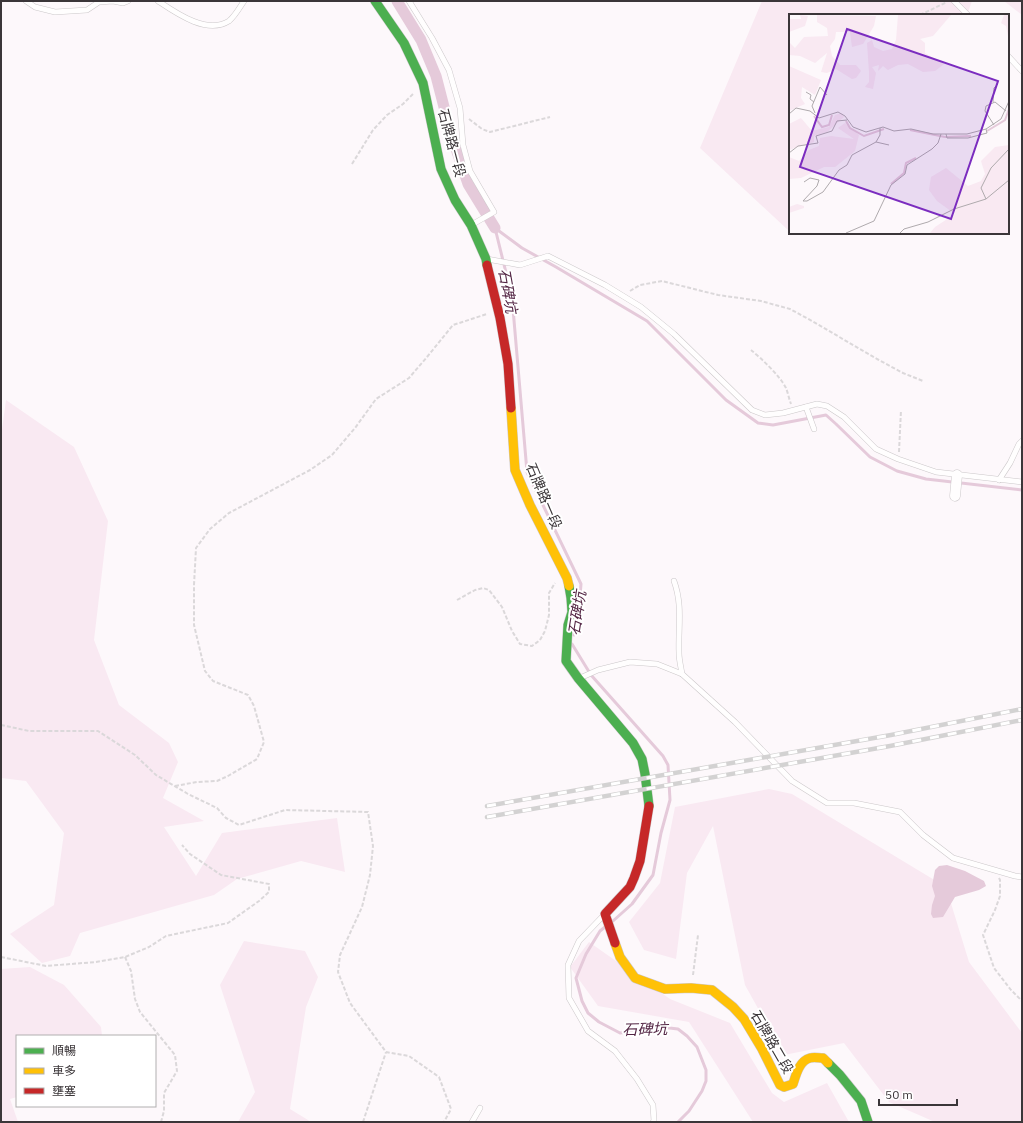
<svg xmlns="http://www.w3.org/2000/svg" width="1023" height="1123" font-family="'IBM Plex Sans','Noto Sans TC',sans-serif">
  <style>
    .green { fill: #f9e9f2 }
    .water { fill: #e5cada }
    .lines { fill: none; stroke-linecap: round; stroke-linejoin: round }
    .stream { stroke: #e5cada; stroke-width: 3 }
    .canal { stroke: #e5cada; stroke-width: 11 }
    .lane-casing { stroke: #ccc8ca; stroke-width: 6 }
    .street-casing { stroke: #ccc8ca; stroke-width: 11 }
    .fast-casing { stroke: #ccc8ca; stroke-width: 10 }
    .slow-casing { stroke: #ccc8ca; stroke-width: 10 }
    .jam-casing { stroke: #ccc8ca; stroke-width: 10 }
    .path { stroke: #dbd8da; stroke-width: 2; stroke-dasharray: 4 2; stroke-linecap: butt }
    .lane { stroke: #fffefe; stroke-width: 5 }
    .street { stroke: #fffefe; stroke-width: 10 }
    .fast { stroke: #4caf50; stroke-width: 9 }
    .slow { stroke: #ffc107; stroke-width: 9 }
    .jam { stroke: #c62828; stroke-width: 9 }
    .rail-casing { stroke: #d3d2d2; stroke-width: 4.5 }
    .rail { stroke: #fff; stroke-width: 3; stroke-dasharray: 9; stroke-linecap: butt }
    .labels { text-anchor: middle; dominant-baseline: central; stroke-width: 4; stroke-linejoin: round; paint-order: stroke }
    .street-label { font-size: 14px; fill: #3b3639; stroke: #fff }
    .water-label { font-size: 15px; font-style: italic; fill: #532544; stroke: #fff }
    .inset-river { fill: none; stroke: #e5cada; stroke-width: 2 }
    .inset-road { fill: none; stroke: #afaaad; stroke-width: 1 }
    .view { fill: #7b2cbf; fill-opacity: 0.15; stroke: #7b2cbf; stroke-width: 2 }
    .inset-edge { fill: none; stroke: #3b3639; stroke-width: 2 }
  </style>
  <rect width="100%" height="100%" fill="#fdf8fb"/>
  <g class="green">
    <polygon points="762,1 972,1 967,15 790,15 790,230 789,231 700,148"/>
    <polygon points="1004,1 1022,1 1022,15"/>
    <polygon points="6,400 74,447 108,521 94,640 119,705 169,743 178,762 163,798 204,821 164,827 196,876 222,833 337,818 345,872 301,861 237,879 214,895 80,933 70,956 42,963 10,934 54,905 64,833 26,781 1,778 1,437"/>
    <polygon points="769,789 792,794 946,887 969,962 1022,1033 1022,1122 935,1122 889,1102 844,1043 784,1055 745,985 713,826 687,873 676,959 644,950 629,922 660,883 675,807"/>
    <polygon points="244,941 305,951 318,977 306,1007 290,1109 308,1120 310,1122 238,1122 255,1092 220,985"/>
    <polygon points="589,942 670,999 730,1023 772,1093 784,1102 827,1083 849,1122 753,1122 689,1022 598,1006 570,967"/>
    <polygon points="30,967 64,985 101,1027 102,1036 17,1036 17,1097 10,1099 18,1122 1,1122 1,969"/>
  </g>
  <polygon class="water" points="947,865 965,871 984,881 986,886 979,890 955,897 943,917 933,918 931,914 932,905 935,896 932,886 935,870 939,866"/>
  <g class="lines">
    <g class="stream">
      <polyline points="495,228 512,297 527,472 581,584 579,607"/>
      <polyline points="495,228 522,248 556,267 647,321 726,400 758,423 773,425 826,415 836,424 870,457 897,471 926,479 1022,490"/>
      <polyline points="574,635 577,618"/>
      <polyline points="572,644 591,675 663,756 668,765 670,800 661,833 653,875 632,904 613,921"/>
      <polyline points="605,927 600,931 586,954 576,978 582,1001 588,1013 599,1022 620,1033 661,1027 678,1029 687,1036 697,1047 706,1070 706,1081 702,1091 689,1111 678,1122"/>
    </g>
    <polyline class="canal" points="397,1 421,40 436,76 451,134 468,184 495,228"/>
    <defs>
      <g id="lane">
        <polyline points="26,1 35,7 55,12 87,10 99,2 113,1 123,3 128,1"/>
        <path d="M158,1C176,13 207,35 229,21C235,16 240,7 244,1"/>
        <polyline points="409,1 432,38 449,70 460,108 463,145 470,171 494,212 473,224"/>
        <polyline points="954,1 968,15"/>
        <polyline points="1008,56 1022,71"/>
        <polyline points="487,259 520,265 548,256 605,285 641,307 674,334 752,410 765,415 783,413 817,404 827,406 844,417 876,449 898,459 936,472 1022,482"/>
        <polyline points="806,407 814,429"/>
        <polyline points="999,480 1010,463 1019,444 1022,441"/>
        <path d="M674,581C683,606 678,627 679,653C679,660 681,667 682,674"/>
        <polyline points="580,678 598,670 630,662 657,664 682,674 735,722 792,781 827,803 854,803 900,812 923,835 953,858 1015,876 1022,877"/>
        <polyline points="603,916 579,941 568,965 569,998 588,1031 615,1051 637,1079 653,1105 654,1121 653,1122"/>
        <polyline points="472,1122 480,1108"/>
      </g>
      <polyline id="street" points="955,496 957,475"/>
      <g id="fast">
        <polyline points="375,1 404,43 423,83 441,169 455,200 471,225 486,259 487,265"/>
        <polyline points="569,586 571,598 572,612 568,625 566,661 578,678 633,743 642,759 645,774 649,806"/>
        <polyline points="828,1063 840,1075 861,1101 868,1122"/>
      </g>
      <g id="slow">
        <polyline points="511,408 515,470 530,505 567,578 569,586"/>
        <path d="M615,943L620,957L635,978L665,989L691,988L712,990L733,1007L744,1019L762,1049L780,1085L784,1087L793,1084C796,1075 799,1061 810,1058C814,1057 819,1058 823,1058L828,1063"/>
      </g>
      <g id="jam">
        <polyline points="487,265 500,318 508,364 511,408"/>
        <polyline points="615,943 605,914 630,887 634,878 640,861 649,806"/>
      </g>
    </defs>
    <use href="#lane" class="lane-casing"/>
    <use href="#street" class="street-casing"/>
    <use href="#fast" class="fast-casing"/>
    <use href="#slow" class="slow-casing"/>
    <use href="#jam" class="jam-casing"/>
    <g class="path">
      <polyline points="920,15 947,2"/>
      <polyline points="469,119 482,129 490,132 550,117"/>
      <polyline points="352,164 373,130 387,115 403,104 413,94"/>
      <polyline points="630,291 640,285 662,281 718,295 761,301 790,309 812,321 877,359 903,373 923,381"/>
      <path d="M751,350C762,359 780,376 786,388C788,393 789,399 791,404"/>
      <polyline points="899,452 901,410"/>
      <polyline points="457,600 475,590 483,588 489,590 502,607 512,631 520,644 532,646 540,640 545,631 549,615 549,593 555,583"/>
      <polyline points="1,725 29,731 98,731 135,755 156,775 188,794 217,808 226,818 239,825 285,810 368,812 373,846 370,875 362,907 340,955 338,972 350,1003 386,1052 409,1056 439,1077 451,1109 444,1122"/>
      <polyline points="175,786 197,782 217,781 228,776 257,759 264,742 254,706 248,695 213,681 205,671 194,625 194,585 196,548 210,529 229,513 310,470 332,455 355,428 376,399 409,378 427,357 453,325 487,314"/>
      <polyline points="999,878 1000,880 1000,896 995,910 983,935 994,968 1011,990 1022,1001"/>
      <polyline points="1,957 46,966 96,962 125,957 149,947 166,936 228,923 259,901 269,892 269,884 221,875 190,854 182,845"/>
      <polyline points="125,957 131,971 135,999 140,1012 175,1055 177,1071 164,1093 164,1111 161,1122"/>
      <polyline points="693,975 698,935"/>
      <polyline points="363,1122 386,1052"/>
    </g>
    <use href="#lane" class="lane"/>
    <use href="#street" class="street"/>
    <use href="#fast" class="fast"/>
    <use href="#slow" class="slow"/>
    <use href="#jam" class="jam"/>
    <defs>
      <g id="rail">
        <polyline points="487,806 891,735 1022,709"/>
        <polyline points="487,817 890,746 1022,720"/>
      </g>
    </defs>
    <use href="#rail" class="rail-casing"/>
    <use href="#rail" class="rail"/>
  </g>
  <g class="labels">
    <g class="street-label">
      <text transform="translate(452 143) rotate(75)">石牌路一段</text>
      <text transform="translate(544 496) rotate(67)">石牌路一段</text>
      <text transform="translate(772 1042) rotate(60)">石牌路二段</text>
    </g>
    <g class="water-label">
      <text transform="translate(508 291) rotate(80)">石碑坑</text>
      <text transform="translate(577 613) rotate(-81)">石碑坑</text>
      <text transform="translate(645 1029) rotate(-1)">石碑坑</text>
    </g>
  </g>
  <g transform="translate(789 14)">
    <rect width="220" height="220" fill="#fdf8fb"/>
    <path d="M11,1L19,2L16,12L0,18V5H12ZM28,1L87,2L85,12L74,30L63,33L61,18H47L46,25L41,32L43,42L51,51H67L72,57L67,64L63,65L47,55L38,59L32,58L38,39L26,49L11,42L0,41V28L6,34L15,23L39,22L38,14L28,8ZM109,1H162L144,22L131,25L136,29V39L155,50L146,57L134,58L119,50L109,51L99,56L94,52L89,57L90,51L83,53L87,59L84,75L76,73L80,68V58L78,29L83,26L85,33L94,37L103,35L107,26ZM215,1H220V27L217,12L212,9ZM0,52L32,66L26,81L13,73L12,84L16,90L0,97ZM53,99L55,103L38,118L25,122V128L0,136V110L12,104L23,117L40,113L46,101ZM56,109L70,121L66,137L46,153H35L12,164L0,165V143L10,147L20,136L30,132L31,124L42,122L65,125L49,114ZM220,131V219H141L146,213L166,200L148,187L140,176L142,163L157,154L179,172L192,167L196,160L192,147L206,133ZM8,190L15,192V194L0,199V193Z" fill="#f9e9f2"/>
    <path class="inset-river" d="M25,102L33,113L40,111L43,101M57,107L61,114L75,122L95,115M121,116L156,123M198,117L216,106L220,95M156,123L182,122M102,170L115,159L117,149L127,144"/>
    <path class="inset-road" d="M17,78L22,81L21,85L25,88M204,88L205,74L209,70M26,99L23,92L31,73L38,81M0,100L7,94L21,97L30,104L49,98L56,102L64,113L77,118L94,113L105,117L122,115L144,120H178L197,115L212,105L220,87M205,111L196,97L197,92L206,88L217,97M157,120L158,124H179L198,119L197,115M87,128L100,131M0,139L9,132L29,129L27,122L43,117L48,107L58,106M15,168L21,164L30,166L28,172L14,187H18L34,178L50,156L58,151L63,141L87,128L91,121V114M197,185L192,174L202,154L220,135M57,219L85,207L102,171L116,160L118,151L143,135L149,129L152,120M111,219L115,215L139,208L165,195L197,185L220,166"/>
    <path class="view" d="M58,15L209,67L162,205L11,153Z"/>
    <rect width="220" height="220" class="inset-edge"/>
  </g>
  <rect width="1023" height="1123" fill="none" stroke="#3b3639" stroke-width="4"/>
  <rect x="16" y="1035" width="140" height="72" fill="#ffffff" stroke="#b1afb0"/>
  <rect x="24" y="1048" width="20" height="6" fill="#4caf50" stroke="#b1afb0"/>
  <text x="52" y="1055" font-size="12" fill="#3b3639">順暢</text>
  <rect x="24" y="1068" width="20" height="6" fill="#ffc107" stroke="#b1afb0"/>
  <text x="52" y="1075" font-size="12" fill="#3b3639">車多</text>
  <rect x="24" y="1088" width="20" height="6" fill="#c62828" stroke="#b1afb0"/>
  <text x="52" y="1095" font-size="12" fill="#3b3639">壅塞</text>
  <path d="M879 1099v6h78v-6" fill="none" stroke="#3b3639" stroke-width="2"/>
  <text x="885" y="1099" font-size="12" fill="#3b3639" stroke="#ffffff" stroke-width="3" paint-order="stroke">50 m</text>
</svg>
